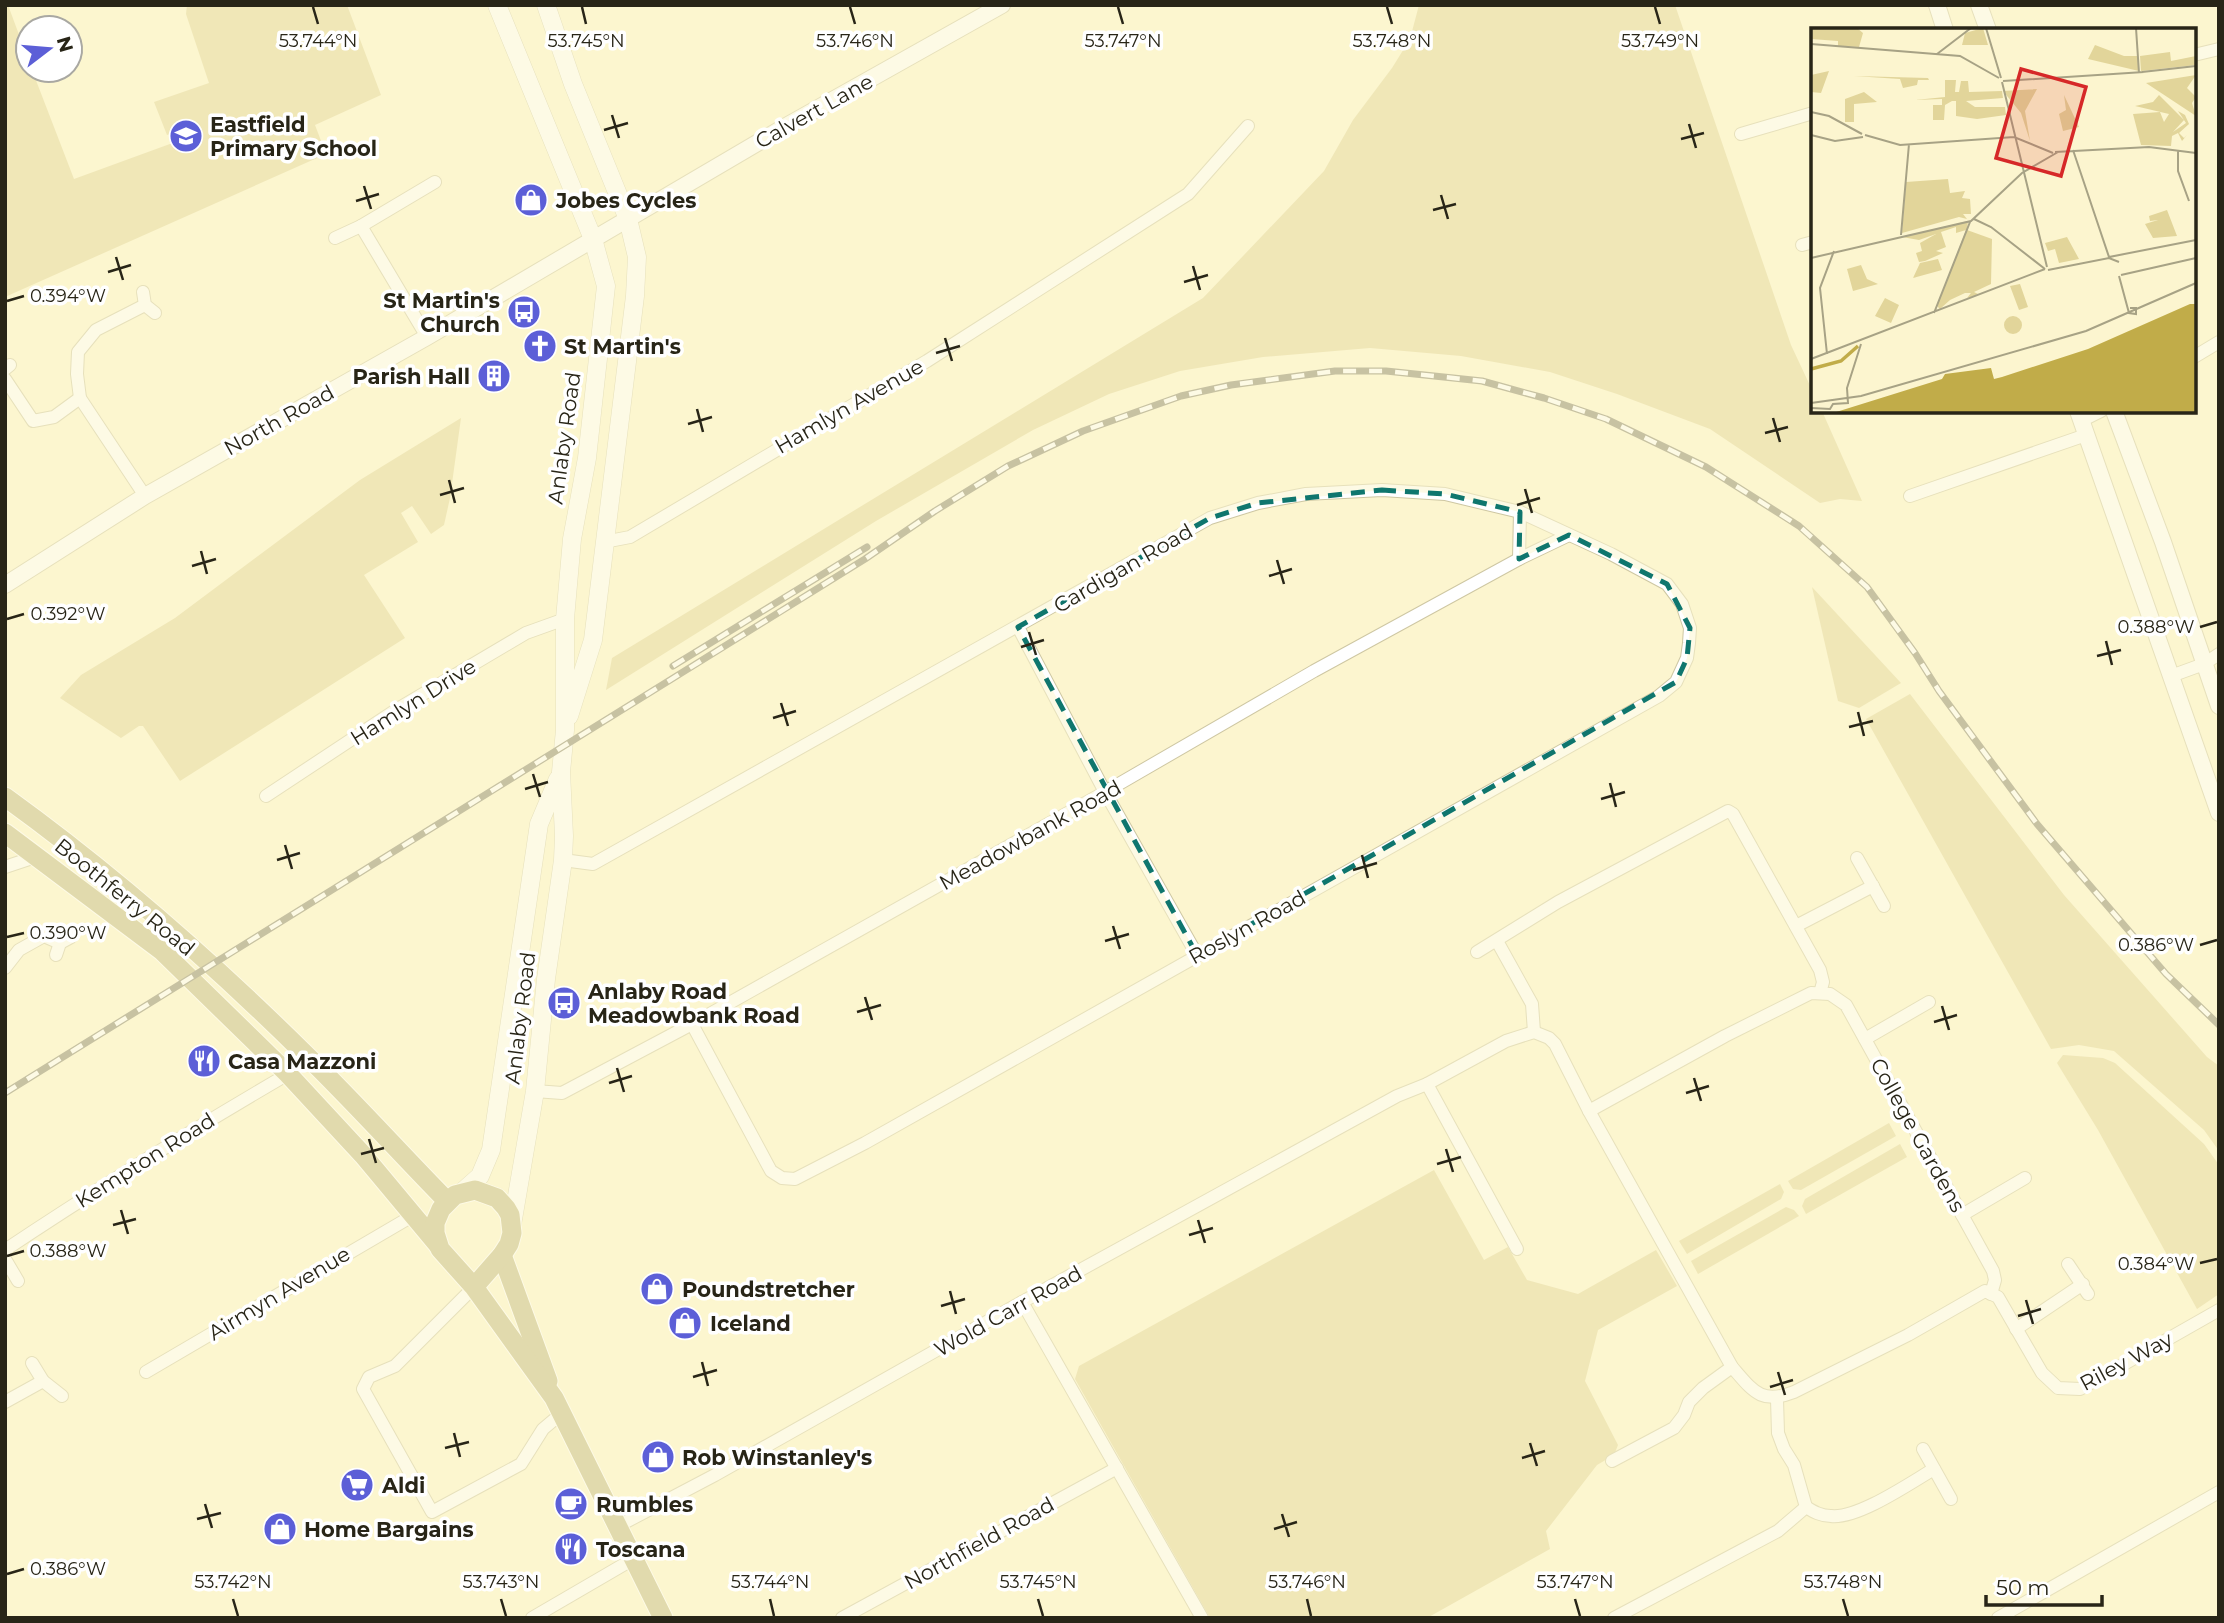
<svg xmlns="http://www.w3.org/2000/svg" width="2224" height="1623" font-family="Montserrat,sans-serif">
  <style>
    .green { fill: #e2d59a }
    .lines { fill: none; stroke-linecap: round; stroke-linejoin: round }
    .minor-casing { stroke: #cec7a3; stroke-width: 14 }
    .tertiary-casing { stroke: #cec7a3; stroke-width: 18 }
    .secondary-casing { stroke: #cec7a3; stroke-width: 19 }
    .primary-casing { stroke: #fff; stroke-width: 21 }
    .minor { stroke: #fff; stroke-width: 12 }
    .tertiary { stroke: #fff; stroke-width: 16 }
    .secondary { stroke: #fff; stroke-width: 18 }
    .primary { stroke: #c2b883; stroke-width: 19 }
    .rail-casing { stroke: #88836a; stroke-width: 7 }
    .rail { stroke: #fff; stroke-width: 4.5; stroke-dasharray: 13; stroke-linecap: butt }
    .marked { fill: none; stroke: #0f766e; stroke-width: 5; stroke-dasharray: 14 9; stroke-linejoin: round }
    .ticks { fill: none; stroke: #282517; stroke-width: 2.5 }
    .labels { text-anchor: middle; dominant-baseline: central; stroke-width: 7; stroke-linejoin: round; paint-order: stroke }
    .street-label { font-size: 21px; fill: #282517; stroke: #fff }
    .poi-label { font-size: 21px; font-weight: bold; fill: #282517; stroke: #fff; text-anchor: start }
    .inset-river { fill: none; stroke: #c1ac49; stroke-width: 3.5 }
    .inset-road { fill: none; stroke: #a7a285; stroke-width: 2 }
    .view { fill: #d62828; fill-opacity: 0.15; stroke: #d62828; stroke-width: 3.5 }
    .inset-edge { fill: none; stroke: #282517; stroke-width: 3.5 }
    .ticks-label { font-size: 18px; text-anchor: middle; fill: #282517; stroke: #fff; stroke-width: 7; stroke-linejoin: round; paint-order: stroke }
  </style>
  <rect width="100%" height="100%" fill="#fcf5cf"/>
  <g class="green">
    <polygon points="5,5 8,5 28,59 28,70 32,70 74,179 189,137 186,128 167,135 154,102 209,83 186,14 187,5 347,5 381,95 315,125 326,154 5,297"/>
    <polygon points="1419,5 1675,5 1791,345 1813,392 1813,411 1822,411 1862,501 1840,499 1820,503 1710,429 1617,394 1550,372 1461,356 1370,348 1263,357 1180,371 1109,394 1033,430 876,521 606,690 612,658 1203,298 1324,171 1353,120 1392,68 1410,39"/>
    <polygon points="461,418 450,498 444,525 431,534 412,506 401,513 418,542 364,575 405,638 180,781 143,726 139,726 121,738 60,698 81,675 175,618 360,480"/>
    <polygon points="1812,587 1901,683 1859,708 1838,701"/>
    <polygon points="1910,694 2064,895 2207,1057 2219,1066 2219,1151 2204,1130 2114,1051 2079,1045 2051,1049 1866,719"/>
    <polygon points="2063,1055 2103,1058 2115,1063 2204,1144 2219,1165 2219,1294 2197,1309 2098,1130 2057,1063"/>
    <polygon points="1889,1123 1896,1136 1801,1190 1793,1189 1788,1181"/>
    <polygon points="1900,1144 1907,1157 1806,1214 1802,1206 1805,1199"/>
    <polygon points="1434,1170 1484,1260 1508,1247 1527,1280 1578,1294 1656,1250 1677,1286 1598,1330 1585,1381 1618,1445 1614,1455 1597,1465 1546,1531 1550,1549 1427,1618 1210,1618 1075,1379 1079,1366"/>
    <polygon points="1780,1184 1784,1192 1781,1199 1687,1254 1679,1241"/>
    <polygon points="1786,1207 1794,1210 1799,1216 1698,1274 1691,1261"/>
  </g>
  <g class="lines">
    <defs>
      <g id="minor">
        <polyline points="2194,55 2219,49"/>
        <polyline points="1741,134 1813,113"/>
        <polyline points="335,238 361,226"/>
        <polyline points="1802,245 1813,242"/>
        <polyline points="143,292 145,305 155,313"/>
        <polyline points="427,337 361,226 435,182"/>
        <polyline points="2194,357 2219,342"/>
        <polyline points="5,369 10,365"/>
        <polyline points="5,379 33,421 54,417 80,398"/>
        <polyline points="2081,421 2101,411"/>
        <polyline points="145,496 80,398 77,374 78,352 96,330 145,305"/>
        <polyline points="1910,496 2086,435"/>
        <polyline points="604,542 630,537 927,361 1188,194 1248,126"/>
        <polyline points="1519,559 1520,512"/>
        <polyline points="1018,627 1105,792 1197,955"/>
        <polyline points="2171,676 2204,664 2219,654"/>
        <polyline points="266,796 396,710 526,633 565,619"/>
        <polyline points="1857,858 1884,906"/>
        <polyline points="563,860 593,864 1210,518 1258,503 1306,494 1382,490 1445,494 1520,512 1611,554 1667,584 1682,604 1690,628 1689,643 1687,658 1676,682 1659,696 865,1143 795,1179 782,1178 771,1171 692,1024"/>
        <polyline points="5,867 38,856"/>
        <polyline points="1796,926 1873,886"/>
        <polyline points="1497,941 1532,1004 1534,1032"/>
        <polyline points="1477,952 1558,902 1728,811 1733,814 1820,970 1823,982 1820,993"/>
        <polyline points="56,955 60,943 71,937"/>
        <polyline points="5,968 19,950 44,936 60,943"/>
        <polyline points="1865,1039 1929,1002"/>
        <polyline points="1427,1084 1517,1249"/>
        <polyline points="535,1091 562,1093 692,1024 1105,792 1314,671 1519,559 1569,535"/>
        <path d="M1589,1111L1732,1367C1753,1391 1761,1405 1794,1392L1908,1335L1985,1291L1998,1297L2042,1373L2058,1388L2080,1389L2219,1310"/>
        <polyline points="1962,1215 2025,1178"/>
        <path d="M5,1250C98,1188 192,1130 288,1074"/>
        <polyline points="5,1259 18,1281"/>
        <polyline points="2068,1264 2088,1294"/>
        <polyline points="474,1287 395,1366 369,1377 363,1389 432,1512 521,1464 543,1429 562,1413"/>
        <polyline points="1022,1302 1202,1618"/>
        <polyline points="2016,1329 2083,1284"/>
        <polyline points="32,1363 43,1381 62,1396"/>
        <polyline points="146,1372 414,1215"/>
        <polyline points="5,1402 43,1381"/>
        <polyline points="1923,1449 1951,1499"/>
        <polyline points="1612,1461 1674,1428 1684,1415 1689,1402 1703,1388 1732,1367"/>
        <path d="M1806,1507C1814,1512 1821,1516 1831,1516C1858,1519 1910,1483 1934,1469"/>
        <polyline points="618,1526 715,1475 1022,1302 1397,1096 1427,1084 1506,1041 1534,1032 1549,1038 1555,1044 1589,1111 1725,1036 1811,993 1830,994 1846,1005 1993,1271 1995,1280 1991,1294"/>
        <polyline points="532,1618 635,1558"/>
        <polyline points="842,1618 1117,1468"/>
        <polyline points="1614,1618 1778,1531 1806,1507 1794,1465 1784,1449 1778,1433 1777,1399"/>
        <polyline points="1998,1618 2219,1492"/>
      </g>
      <g id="tertiary">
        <polyline points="1937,5 1945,30"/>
        <polyline points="1979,5 1988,30"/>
        <polyline points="2078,411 2219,813"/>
        <polyline points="2114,411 2163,542 2219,706"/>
        <polyline points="5,585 145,496 427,337 781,129 1002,5"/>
      </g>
      <g id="secondary">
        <polyline points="497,5 593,239 606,286 587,458 572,539 565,619 565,730 561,772 564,836 563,860 546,979 535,1091 512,1225"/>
        <polyline points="546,5 573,84 628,219 637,257 635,296 593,640 569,716"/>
        <polyline points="462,1192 480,1176 491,1150 539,824 558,779"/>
      </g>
      <g id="primary">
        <path d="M5,797C113,875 212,962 307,1056C355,1103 400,1153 447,1201"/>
        <polyline points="5,833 162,951 288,1074 363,1155 438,1245"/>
        <polyline points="502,1255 548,1381"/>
        <polyline points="474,1287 502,1255 509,1244 512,1233 510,1215 506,1208 497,1198 475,1190 455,1195 441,1209 435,1223 435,1233 440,1249 474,1287 554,1398 663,1618"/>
      </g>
    </defs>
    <use href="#minor" class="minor-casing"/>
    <use href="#tertiary" class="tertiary-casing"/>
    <use href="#secondary" class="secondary-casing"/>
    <use href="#primary" class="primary-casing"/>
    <use href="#minor" class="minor"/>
    <use href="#tertiary" class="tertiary"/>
    <use href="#secondary" class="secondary"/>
    <use href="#primary" class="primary"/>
    <defs>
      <g id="rail">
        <polyline points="673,666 867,547"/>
        <polyline points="5,1093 865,559 935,511 1008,466 1083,431 1181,396 1231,385 1335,371 1386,371 1482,381 1544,398 1606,419 1706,467 1799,526 1867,587 1915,653 1939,691 2037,824 2166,974 2219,1025"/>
      </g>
    </defs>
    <use href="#rail" class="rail-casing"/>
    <use href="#rail" class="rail"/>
  </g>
  <path d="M0 0H2224V1623H0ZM1382,490L1445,494L1520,512L1519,559L1569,535L1667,584L1690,628L1687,658L1676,682L1197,955L1018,627L1210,518L1258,503Z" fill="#fcf5cf" fill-opacity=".55" fill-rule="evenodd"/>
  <path class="marked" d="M1382,490L1445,494L1520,512L1519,559L1569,535L1667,584L1690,628L1687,658L1676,682L1197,955L1018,627L1210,518L1258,503Z"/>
  <path class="ticks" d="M313,7L318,24M582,7L586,24M850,7L855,24M1118,7L1123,24M1387,7L1392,24M1655,7L1660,24M612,115L619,138M1689,124L1696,148M604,130L628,123M1681,139L1704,133M364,186L371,209M1441,195L1448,219M356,201L379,194M1433,210L1456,204M116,257L123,280M1193,266L1200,290M108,272L131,265M1184,282L1208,275M7,301L24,296M945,338L952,361M936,353L960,346M697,409L703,432M1773,418L1780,442M688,424L712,417M1765,433L1788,427M449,480L455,503M1525,489L1532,513M440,495L464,488M1517,505L1540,498M201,551L207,574M1277,560L1284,584M192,566L216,559M1269,576L1292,569M7,619L24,614M2200,627L2217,622M1029,632L1036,655M2106,641L2112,665M1021,647L1044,640M2097,656L2121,650M781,703L788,726M1858,712L1864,736M773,718L796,711M1849,727L1873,721M533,774L540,797M1610,783L1616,807M525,789L548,782M1601,799L1625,792M285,845L292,869M1362,855L1368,878M277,860L300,853M1353,870L1377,863M1113,926L1120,949M7,937L24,933M1105,941L1129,934M2200,945L2217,940M865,997L872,1020M1942,1006L1949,1030M857,1012L881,1005M1934,1022L1957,1015M617,1068L624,1092M1694,1078L1701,1101M609,1083L632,1076M1686,1093L1709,1086M369,1139L376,1163M1446,1149L1453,1172M361,1154L384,1148M1437,1164L1461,1157M121,1210L128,1234M1198,1220L1205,1243M113,1225L136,1219M1189,1235L1213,1228M7,1256L24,1251M2200,1263L2217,1259M950,1291L956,1314M2026,1300L2033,1324M941,1306L965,1299M2018,1316L2041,1309M702,1362L708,1386M1778,1372L1785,1395M693,1377L717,1370M1770,1387L1793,1380M454,1433L460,1457M1530,1443L1537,1466M445,1448L469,1442M1522,1458L1545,1451M205,1504L212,1528M1282,1514L1289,1537M197,1519L221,1513M1274,1529L1297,1522M7,1574L24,1569M233,1599L238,1616M501,1599L506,1616M770,1599L774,1616M1038,1599L1043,1616M1307,1599L1311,1616M1575,1599L1580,1616M1843,1599L1848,1616"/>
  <defs>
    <symbol id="school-disc" viewBox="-11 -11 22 22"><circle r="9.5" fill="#5c5fd7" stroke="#fff"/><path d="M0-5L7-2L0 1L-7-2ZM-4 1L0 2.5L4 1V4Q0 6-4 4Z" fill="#fff"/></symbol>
    <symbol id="shop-disc" viewBox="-11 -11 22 22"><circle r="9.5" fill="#5c5fd7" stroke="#fff"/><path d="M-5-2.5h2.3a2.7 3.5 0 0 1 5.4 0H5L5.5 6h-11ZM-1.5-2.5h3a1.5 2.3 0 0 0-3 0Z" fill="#fff"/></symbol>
    <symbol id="bus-disc" viewBox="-11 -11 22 22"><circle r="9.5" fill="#5c5fd7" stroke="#fff"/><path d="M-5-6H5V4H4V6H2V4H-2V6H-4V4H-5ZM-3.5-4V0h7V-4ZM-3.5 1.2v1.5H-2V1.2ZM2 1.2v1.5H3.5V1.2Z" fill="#fff"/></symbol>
    <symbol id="church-disc" viewBox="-11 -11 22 22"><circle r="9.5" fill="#5c5fd7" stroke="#fff"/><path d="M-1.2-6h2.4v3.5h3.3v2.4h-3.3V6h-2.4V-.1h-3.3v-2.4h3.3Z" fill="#fff"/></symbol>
    <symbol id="building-disc" viewBox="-11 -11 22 22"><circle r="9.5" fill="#5c5fd7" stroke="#fff"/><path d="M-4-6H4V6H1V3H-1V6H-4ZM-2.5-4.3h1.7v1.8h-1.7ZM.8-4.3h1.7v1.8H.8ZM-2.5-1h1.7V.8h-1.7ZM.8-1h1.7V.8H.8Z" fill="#fff"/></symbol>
    <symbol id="restaurant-disc" viewBox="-11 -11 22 22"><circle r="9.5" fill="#5c5fd7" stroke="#fff"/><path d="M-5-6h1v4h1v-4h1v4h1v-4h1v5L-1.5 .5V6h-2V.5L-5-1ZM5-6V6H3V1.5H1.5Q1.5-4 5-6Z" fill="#fff"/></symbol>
    <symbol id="supermarket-disc" viewBox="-11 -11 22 22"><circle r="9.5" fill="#5c5fd7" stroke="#fff"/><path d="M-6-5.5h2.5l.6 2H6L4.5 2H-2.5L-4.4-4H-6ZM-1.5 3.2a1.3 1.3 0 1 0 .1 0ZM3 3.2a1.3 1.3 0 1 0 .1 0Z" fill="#fff"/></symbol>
    <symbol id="cafe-disc" viewBox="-11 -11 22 22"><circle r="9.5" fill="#5c5fd7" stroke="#fff"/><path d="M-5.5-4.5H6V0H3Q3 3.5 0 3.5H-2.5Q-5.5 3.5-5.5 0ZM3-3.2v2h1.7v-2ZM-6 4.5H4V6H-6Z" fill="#fff"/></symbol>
  </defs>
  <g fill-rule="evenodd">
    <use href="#school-disc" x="167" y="117" width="38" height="38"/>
    <use href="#shop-disc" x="512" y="181" width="38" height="38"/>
    <use href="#bus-disc" x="505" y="293" width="38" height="38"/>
    <use href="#church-disc" x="521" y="327" width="38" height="38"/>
    <use href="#building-disc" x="475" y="357" width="38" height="38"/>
    <use href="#bus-disc" x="545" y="984" width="38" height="38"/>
    <use href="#restaurant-disc" x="185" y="1042" width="38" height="38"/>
    <use href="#shop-disc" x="638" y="1270" width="38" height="38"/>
    <use href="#shop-disc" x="666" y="1304" width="38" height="38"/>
    <use href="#shop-disc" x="639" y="1438" width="38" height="38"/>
    <use href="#supermarket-disc" x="338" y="1466" width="38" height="38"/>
    <use href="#cafe-disc" x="552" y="1485" width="38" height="38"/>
    <use href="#shop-disc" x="261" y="1510" width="38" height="38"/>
    <use href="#restaurant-disc" x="552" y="1530" width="38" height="38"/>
  </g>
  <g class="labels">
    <g class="street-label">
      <text transform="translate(814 111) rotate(-29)">Calvert Lane</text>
      <text transform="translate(849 406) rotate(-30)">Hamlyn Avenue</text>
      <text transform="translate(279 420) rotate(-29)">North Road</text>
      <text transform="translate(564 438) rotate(-82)">Anlaby Road</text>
      <text transform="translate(1123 568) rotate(-30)">Cardigan Road</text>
      <text transform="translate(413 702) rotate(-32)">Hamlyn Drive</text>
      <text transform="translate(1030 835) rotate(-29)">Meadowbank Road</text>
      <text transform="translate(125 897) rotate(39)">Boothferry Road</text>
      <text transform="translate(1247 927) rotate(-29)">Roslyn Road</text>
      <text transform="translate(520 1018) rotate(-83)">Anlaby Road</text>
      <text transform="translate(1918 1135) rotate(61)">College Gardens</text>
      <text transform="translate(145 1160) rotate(-32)">Kempton Road</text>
      <text transform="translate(279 1293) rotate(-31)">Airmyn Avenue</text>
      <text transform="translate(1008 1311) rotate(-29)">Wold Carr Road</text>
      <text transform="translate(2126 1361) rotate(-28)">Riley Way</text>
      <text transform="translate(979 1543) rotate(-29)">Northfield Road</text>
    </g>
    <g class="poi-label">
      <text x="210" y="124">Eastfield<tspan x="210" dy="24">Primary School</tspan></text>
      <text x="556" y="200">Jobes Cycles</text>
      <text x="500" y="300" text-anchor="end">St Martin's<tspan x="500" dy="24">Church</tspan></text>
      <text x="564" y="346">St Martin's</text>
      <text x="470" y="376" text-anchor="end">Parish Hall</text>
      <text x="588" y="991">Anlaby Road<tspan x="588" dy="24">Meadowbank Road</tspan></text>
      <text x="228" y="1061">Casa Mazzoni</text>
      <text x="682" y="1289">Poundstretcher</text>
      <text x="710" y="1323">Iceland</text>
      <text x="682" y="1457">Rob Winstanley's</text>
      <text x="382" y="1485">Aldi</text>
      <text x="596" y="1504">Rumbles</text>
      <text x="304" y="1529">Home Bargains</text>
      <text x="596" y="1549">Toscana</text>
    </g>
  </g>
  <g transform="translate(1811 28)">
    <rect width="385" height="385" fill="#fcf5cf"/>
    <path d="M0,0H46L52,5L48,19L27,18V13L0,11ZM172,0L177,17H151L154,5ZM284,17L313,28H327L328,43L277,31ZM359,24L360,33L385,28V37L330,43L329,28ZM18,43L10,65L0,64V47ZM385,47L376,60L385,69L381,75L385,88L335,55ZM43,48L117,50L118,52H107L106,57L92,60L89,51ZM134,52H145L144,64H148L150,53H157L158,64L191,63L192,70L155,73L164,79H194L195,87L166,91L145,88V73H141L134,77L133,92H122V77H131V71L104,72L134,69ZM226,61L214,83L219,113L210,85L192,63ZM53,64L66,74L43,76V94H34V71ZM253,67L268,99L252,103L248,86L255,82ZM348,67L373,92L362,104L375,95L367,83L374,87L378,96L368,105L373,110L376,107L371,113L367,105L361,108L360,118L330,117L322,86L349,84L353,94L358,86L324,78L342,74ZM137,151L139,165L154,163L151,170L159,171L160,186H152L156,191L148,189L91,205L95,154ZM356,182L366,208L342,210L334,196L347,192L339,193L338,188ZM157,193L156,202L181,211L180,256L163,264L167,266L163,268L156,270L160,265H154L139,272L129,281L126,278L155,202L145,205V199L130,204L135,219L125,223L132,225L114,233L108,234L105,225L111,223L109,215L125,206L108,212L91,209ZM256,209L268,231L248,235L244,221L237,223L234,215ZM127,231L131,242L102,250L109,235ZM50,237L56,251L67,256L42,263L36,241ZM209,256L217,279L208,282L199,258ZM74,270L88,277L80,295L64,288ZM193 297a9 9 0 1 1 18 0a9 9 0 1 1-18 0Z" fill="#e2d59a"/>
    <path d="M379,276H385V385H22L131,351L134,346L180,340L183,351L191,349L277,321Z" fill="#c1ac49"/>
    <path class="inset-river" d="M0,341L30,333L47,318"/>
    <path class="inset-road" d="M175,0L190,50M325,0L328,45M0,16L149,28L188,50M126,26L160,0M331,44L385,38M192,53L333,44M191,54L236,239M0,84L18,88L51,106M0,107L24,113L52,109M54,107L89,117L203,109L242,125M262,122L298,229L385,212M367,123V143L378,173M244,124L338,119L385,125M163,191L180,199L234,241M90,207L98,116M0,230L160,193L211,145L247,124M237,242L298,230L308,234M310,247L385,230M308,248L318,285L325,286V280H319M123,285L159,194M16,326L9,260L23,223M0,331L234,241M0,375L50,368L275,303L385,255M0,380L19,381L22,376L37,375L36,360L50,316"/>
    <path class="view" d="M210,41L275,59L250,148L185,130Z"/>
    <rect width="385" height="385" class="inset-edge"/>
  </g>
  <g class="ticks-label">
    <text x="318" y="47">53.744°N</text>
    <text x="586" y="47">53.745°N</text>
    <text x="855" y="47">53.746°N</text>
    <text x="1123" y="47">53.747°N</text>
    <text x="1392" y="47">53.748°N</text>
    <text x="1660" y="47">53.749°N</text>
    <text x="68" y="302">0.394°W</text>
    <text x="68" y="620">0.392°W</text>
    <text x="2156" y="633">0.388°W</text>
    <text x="68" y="939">0.390°W</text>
    <text x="2156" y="951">0.386°W</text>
    <text x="68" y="1257">0.388°W</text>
    <text x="2156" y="1270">0.384°W</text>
    <text x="68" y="1575">0.386°W</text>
    <text x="233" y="1588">53.742°N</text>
    <text x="501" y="1588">53.743°N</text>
    <text x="770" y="1588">53.744°N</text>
    <text x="1038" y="1588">53.745°N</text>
    <text x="1307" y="1588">53.746°N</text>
    <text x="1575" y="1588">53.747°N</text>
    <text x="1843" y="1588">53.748°N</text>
  </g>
  <rect width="2224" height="1623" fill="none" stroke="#282517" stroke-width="14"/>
  <g transform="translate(49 49) rotate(74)"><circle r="33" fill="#ffffff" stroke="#a9a8a2" stroke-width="2"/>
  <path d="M0-5L12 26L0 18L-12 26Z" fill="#5c5fd7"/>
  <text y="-10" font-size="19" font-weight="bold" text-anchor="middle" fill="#282517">N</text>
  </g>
  <path d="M1986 1595v10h116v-10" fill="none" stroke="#282517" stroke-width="3.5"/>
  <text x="1996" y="1595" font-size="21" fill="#282517" stroke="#ffffff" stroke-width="5" paint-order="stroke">50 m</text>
</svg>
